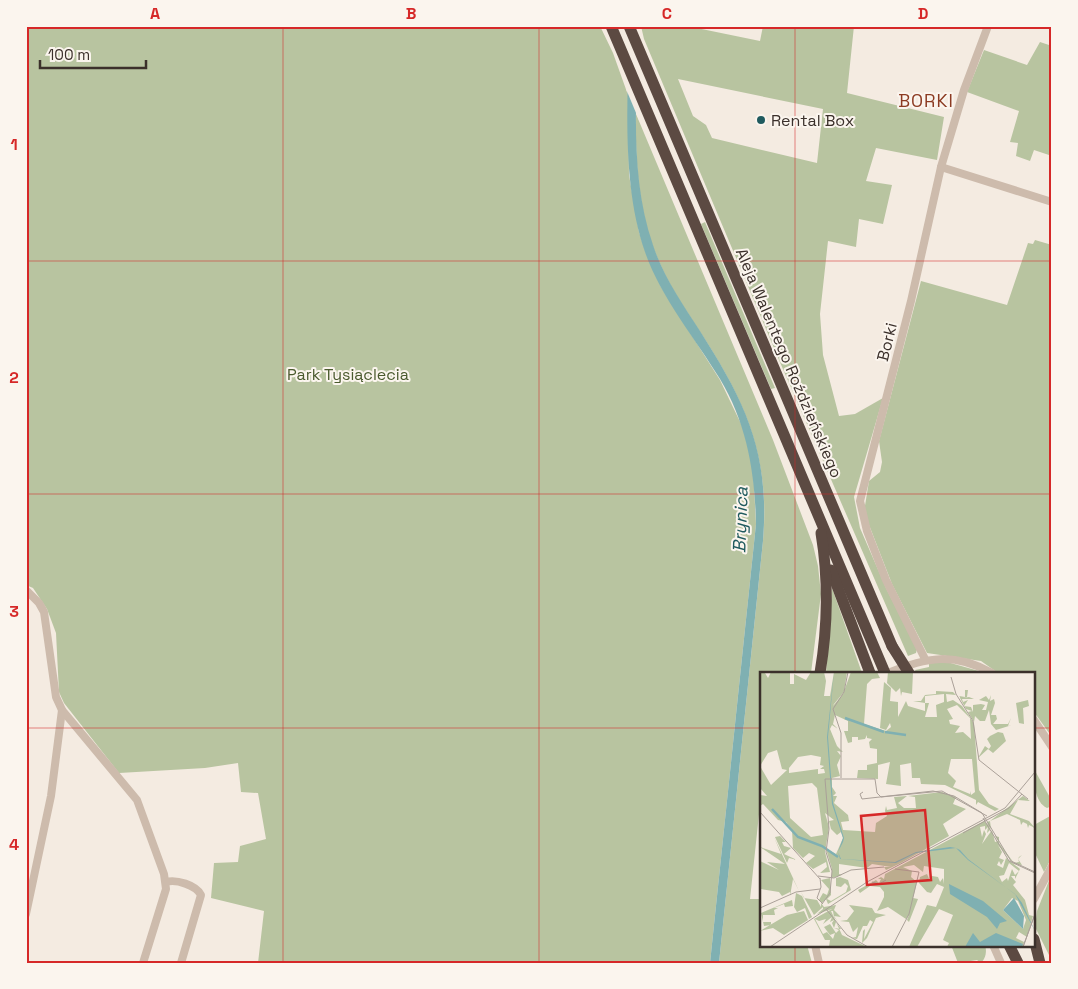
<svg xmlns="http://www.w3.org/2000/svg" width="1078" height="989" font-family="'Space Grotesk',sans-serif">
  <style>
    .green { fill: #b8c4a0; fill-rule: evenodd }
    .water { fill: #7fb0b2 }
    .pier { fill: #f4ebe1 }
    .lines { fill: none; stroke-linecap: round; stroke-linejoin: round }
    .minor { stroke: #cdbbac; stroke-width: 8 }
    .highway { stroke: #5c4a42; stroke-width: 11 }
    .highway-bridge { stroke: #5c4a42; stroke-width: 11 }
    .grid { fill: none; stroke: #d62828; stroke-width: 1; stroke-opacity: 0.55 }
    .poi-dot { fill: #1f5a5e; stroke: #fbf5ee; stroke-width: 2 }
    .labels { text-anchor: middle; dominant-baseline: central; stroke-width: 4; stroke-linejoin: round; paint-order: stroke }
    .poi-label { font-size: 16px; fill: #3b302b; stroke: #fbf5ee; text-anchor: start }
    .street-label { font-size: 16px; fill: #3b302b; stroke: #fbf5ee }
    .park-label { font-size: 16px; fill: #4a5a2e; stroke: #fbf5ee }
    .neighbourhood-label { font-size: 18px; letter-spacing: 1px; fill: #8c3b22; stroke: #fbf5ee }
    .water-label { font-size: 18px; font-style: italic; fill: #1f5a5e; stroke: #fbf5ee }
    .inset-river { fill: none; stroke: #7fb0b2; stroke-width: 2.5 }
    .inset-road { fill: none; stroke: #aaa098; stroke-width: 1 }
    .view { fill: #d62828; fill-opacity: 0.15; stroke: #d62828; stroke-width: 2.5 }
    .inset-edge { fill: none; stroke: #3b302b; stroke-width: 2.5 }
    .neatline { fill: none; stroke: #d62828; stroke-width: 2 }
    .grid-label { font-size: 16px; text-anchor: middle; font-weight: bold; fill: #d62828 }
  </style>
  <rect width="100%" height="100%" fill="#f4ebe1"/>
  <g class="green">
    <polygon points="26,26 600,26 613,53 628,95 629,175 639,232 646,253 661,287 720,380 743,428 753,466 756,524 710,963 258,963 264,911 211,898 214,863 238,862 240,846 266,839 258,793 241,792 238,763 205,768 119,773 64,703 59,692 56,633 47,609 33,588 26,585"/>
    <path d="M641,26H687L760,41L763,26H854L847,93L944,117L937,160L876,148L866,181L892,185L883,224L859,219L856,247L828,241L820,314L823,355L839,416L855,414L883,398L854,497L860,528L886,588L917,649L916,653L908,656L779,360L644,39ZM678,79L823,109L817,163L712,138L706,125L693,116Z"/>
    <polygon points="1040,42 1052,46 1052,156 1034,150 1030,161 1016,156 1018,143 1010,142 1019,111 967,92 984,50 1027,65"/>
    <path d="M636,114L773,440L813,545L818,566L821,594L811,673H762V786L750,899H762V945H807L812,963H719L763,541C770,461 748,407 706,341C691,317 673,293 661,266C639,219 635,165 636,114Z"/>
    <polygon points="705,222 775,388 771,389 701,224"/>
    <polygon points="1035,240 1052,245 1052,737 1034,712 1034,673 998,673 981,661 927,653 892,584 864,512 869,481 880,472 882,462 879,441 921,281 1007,305 1028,243 1033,244"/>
    <polygon points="832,588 862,673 826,673"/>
    <polygon points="947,662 986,673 917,673 915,670 929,667 929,663"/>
    <path d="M1034,769L1052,801V806L1047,808C1034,802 1034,781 1034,769Z"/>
    <polygon points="1052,815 1052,857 1044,872 1034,851 1034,825"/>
    <polygon points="1052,873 1052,961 1035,927 1037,911"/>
    <path d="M951,945H985C987,951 986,958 981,963L977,960L958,963Z"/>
  </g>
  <path class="water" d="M629,26H638C637,99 629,175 653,245C663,276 682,303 700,331C746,403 770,453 763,541L719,963H710L756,524C755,473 747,424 720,379C695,338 661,298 645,252C621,183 628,99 629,26Z"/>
  <polygon class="pier" points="626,26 641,27 639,120 626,89"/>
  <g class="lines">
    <g class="minor">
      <polyline points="941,167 1052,202"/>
      <polyline points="26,590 39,603 44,612 56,697 62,710 51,796 26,914"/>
      <polyline points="925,659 886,580 867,531 860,501 911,301 941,167 964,90 988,26"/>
      <path d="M888,673C926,657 954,652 992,673"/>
      <polyline points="62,710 137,800 164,874 166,889 143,963"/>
      <polyline points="1034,720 1052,747"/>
      <path d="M166,882C176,879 196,885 201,895L181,963"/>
      <polyline points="1034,899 1052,866"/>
      <polyline points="815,945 819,963"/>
      <polyline points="993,945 1001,963"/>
    </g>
    <g class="highway">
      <polyline points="611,26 885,673"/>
      <polyline points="629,26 892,646"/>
      <polyline points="831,570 870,673"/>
      <path d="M820,673C828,625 829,581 821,533"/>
      <polyline points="1034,939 1040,963"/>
      <polyline points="1009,945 1018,963"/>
    </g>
    <polyline class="highway-bridge" points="892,646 909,673"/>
  </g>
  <path class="grid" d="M283,26V963M539,26V963M795,26V673M26,261H1052M26,494H1052M26,728H762M1034,728H1052M795,945V963"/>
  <circle class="poi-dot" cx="761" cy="120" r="5"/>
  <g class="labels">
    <g class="poi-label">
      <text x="771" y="120">Rental Box</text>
    </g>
    <g class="street-label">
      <text transform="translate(887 342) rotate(-76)">Borki</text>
      <text transform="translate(789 363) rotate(67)">Aleja Walentego Roździeńskiego</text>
    </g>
    <g class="park-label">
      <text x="348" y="374">Park Tysiąclecia</text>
    </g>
    <g class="neighbourhood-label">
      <text x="926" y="100">BORKI</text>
    </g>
    <g class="water-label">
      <text transform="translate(740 520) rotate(-88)">Brynica</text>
    </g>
  </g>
  <g transform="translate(760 672)">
    <rect width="275" height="275" fill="#f4ebe1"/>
    <path d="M11,0H30V12H34V2L46,8L51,0H64L66,9L64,24H70L74,0H87L84,20L74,32L73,34L83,22L91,0H117L120,6L112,7L107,12L104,52L126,59L131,55L130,51L126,58L120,56L124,10L131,16L130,29L138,30V45L146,29L148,34L165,39V31L153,29H161L165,23L176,22V19L193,20L196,23L186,22L187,30L193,28L202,34L214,51L219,118L229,132L239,137L235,139L218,130L216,133V128L185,113L161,112L160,106H152L151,91L140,93L141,114L126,112L130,90L118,93V107L97,106L98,98H107V93L117,91V77L110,76L109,70L112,67L107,66V63L105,67L98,68V65H92V70L88,71L84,59H88V49L75,43L73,52L78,57L72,53L70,57L77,74L83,80L77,79L81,84L77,93L80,104L72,106V115L76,121L73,124H77L74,131L88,143L89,149L81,150L83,158L115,160L116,151L127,144L125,139L126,134L127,138L137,136L134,125L147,124L138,131L144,136H156L155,125L148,124L182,120L196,125L193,132L206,137L183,152L189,164L141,191L126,198L124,195H131L112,192L107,196L79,192V202L82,203L72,206V197L66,177L76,182L83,166L81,160L77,163L71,157L69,149L74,148L65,141L69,155L65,180L70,200L60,201L67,195L66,190L53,197L46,191L55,184L49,181L43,186L33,176L32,158L26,150L18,148L3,132L0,134V123L7,124L0,116V1H5L8,6ZM184,22V30L176,33L177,45H165L169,31H165V24ZM197,33L210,46L211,67L203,60L195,61L200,54L190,52L189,48L193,47L187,37ZM17,78L22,97L27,98L11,113L0,94L8,81ZM51,83L61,85L60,93L64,94L60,97H64L65,101L58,102V97L29,101V96L38,85ZM191,87H212L215,120L211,123L210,119V122L193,115L196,109L188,101ZM52,111L57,116L63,163L51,165L30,146L28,114ZM128,0H153L152,22L142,20L141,24L140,16L136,20L127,11ZM205,18H208L207,25L203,26L209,25L214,27H202L203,30L208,28L204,34L211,35L213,40V33L221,32L225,33L222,38H226L228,30L219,28L226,24L229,28L231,23L230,29L234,27L235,31L231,43H236L237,47L233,52H248L251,46L248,54L252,53L236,58L231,52L229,38L225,49H220L215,44L214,50L208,40L212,39L206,37L200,26V25L199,24L205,25ZM268,28L269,34L263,36L264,52L259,51L256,31ZM238,60L243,61L246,69L233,81L228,77L218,86L225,74L229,77L231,74L227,67L230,64ZM263,124L270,129L258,128L250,142L269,149L275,156L269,153L268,156L267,152L263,150L261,153L260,148L247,142L230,149ZM224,149L228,153L227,150L230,149L231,157L229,155L230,158L227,161L228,155L225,158V154L220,155L222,165L224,158L226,162L222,172L232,158L235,170L238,169L235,164L239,165V171L254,191L259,190L258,187L259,185L262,183L258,187L262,193L254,192L238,173L242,180L239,186L244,188L241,193L239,189L237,193L243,196L246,186L260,197L255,207V204H251L256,210L253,213L265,228L269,243L273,244L267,265L259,260L256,266L264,270L263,275H187L189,271L183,268L193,243L179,237L157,275H149L167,233L176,235L184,215L177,212L171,221L167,220L159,211L160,205L167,202L170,209L172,204L178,205L180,210L183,206L184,212V197L164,194L163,200L154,193L143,195L152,199L151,205L157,210L153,226L158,227L149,250L147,248L149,243L146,247L128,235L117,239L124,225V220L120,215L110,214L100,221L98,218L116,208L119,211L121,207H118L121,205L124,207L125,202ZM249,191L259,199L255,203L252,197L248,209L247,206L242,210L239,204L244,203ZM252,226L258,229L266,248L263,257L243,238ZM20,164L26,170H22L24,174L31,176L24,182L37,188L29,186L27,191L15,165ZM14,165L39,219L33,207L30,224V220L22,224L19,220L1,217L0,189L19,198L7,190L25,192L0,175L21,182ZM80,205L88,208L91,218L68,232L66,227L62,231L59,228L63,221L67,223L69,217L61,208L70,206L71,223L67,227L71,229L86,220L88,214L85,211L81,215L76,214V206ZM41,220L44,226L57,228L61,235V231L64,235L76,233L74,238L81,245L74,244L78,250L74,245L73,239H71L82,263L107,275H69L70,268H65L54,247L72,237L57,242L63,237V235L54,243ZM72,245L70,250L74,248L72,251L74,256L76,250L81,257L74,256L79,258L76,261L70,252L64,255L70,263L75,261L73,267L67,260L63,262L55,247L59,249L66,247L63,252ZM36,221L42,224L52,245L49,247L45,236L37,240L34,235ZM32,228L33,234L25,235L24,232L14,236H18L14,238L15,243H3V250H11V253L4,254L1,241ZM89,233L112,236L115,241L126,243L116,246L107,266L102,271L103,259L105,257L104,267L113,250L110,248L107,254H103L97,267L91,266L96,265L98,255L93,260L89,250L80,249L87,248L94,239ZM44,239L48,248L24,263L13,256L0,259L27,243Z" fill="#b8c4a0" fill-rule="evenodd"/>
    <path d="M74,0L68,65L73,131L84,166L83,170L78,180L81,187L135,190L156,180L190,175L196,176L200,178L208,187L256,223L262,231L275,259L255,222L208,188L196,176L156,181L136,191L80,187L78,180L83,166L72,132L67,65ZM189,212L223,229L247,249L240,251L237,257L227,245L190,222ZM254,226L264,244L263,257L243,238ZM213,261L220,270L236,261L263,272L262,275H205Z" fill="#7fb0b2"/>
    <path class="inset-river" d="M85,46L124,60M125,60L146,63M12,137L38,165L62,174L78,185"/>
    <path class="inset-road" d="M191,5L196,22L213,49L219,88L268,127M81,106V61L73,37L84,20L88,0M103,120L100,122L102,127L173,119L194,124L222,141L251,189L275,200M249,136L262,122M0,140L60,207M223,146L249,189L275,201M203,161L249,136M58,204L74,206L91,198L124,195M60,206L61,215L57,226L63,232M112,210L119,212L126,208M62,232L70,221L72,199L66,180L69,157L65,107H115L117,121L121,125L182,119L227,144M0,236L36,220L60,217M66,237L87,263L108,275M10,275L107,210L245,136L275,100M132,275L149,242L159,200L135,197M263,275L275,242M263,275L275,242"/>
    <path class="view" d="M165,138L171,208L107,213L101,144Z"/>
    <rect width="275" height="275" class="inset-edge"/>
  </g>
  <rect width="1078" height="989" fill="none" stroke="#fbf5ee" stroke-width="55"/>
  <path d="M40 60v8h106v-8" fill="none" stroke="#3b302b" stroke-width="2.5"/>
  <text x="48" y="60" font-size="15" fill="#3b302b" stroke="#fbf5ee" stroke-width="4" paint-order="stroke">100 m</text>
  <rect x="28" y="28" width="1022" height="934" class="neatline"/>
  <g class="grid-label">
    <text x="155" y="19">A</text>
    <text x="411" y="19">B</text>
    <text x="667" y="19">C</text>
    <text x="923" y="19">D</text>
    <text x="14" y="150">1</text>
    <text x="14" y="383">2</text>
    <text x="14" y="617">3</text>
    <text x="14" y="850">4</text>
  </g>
</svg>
